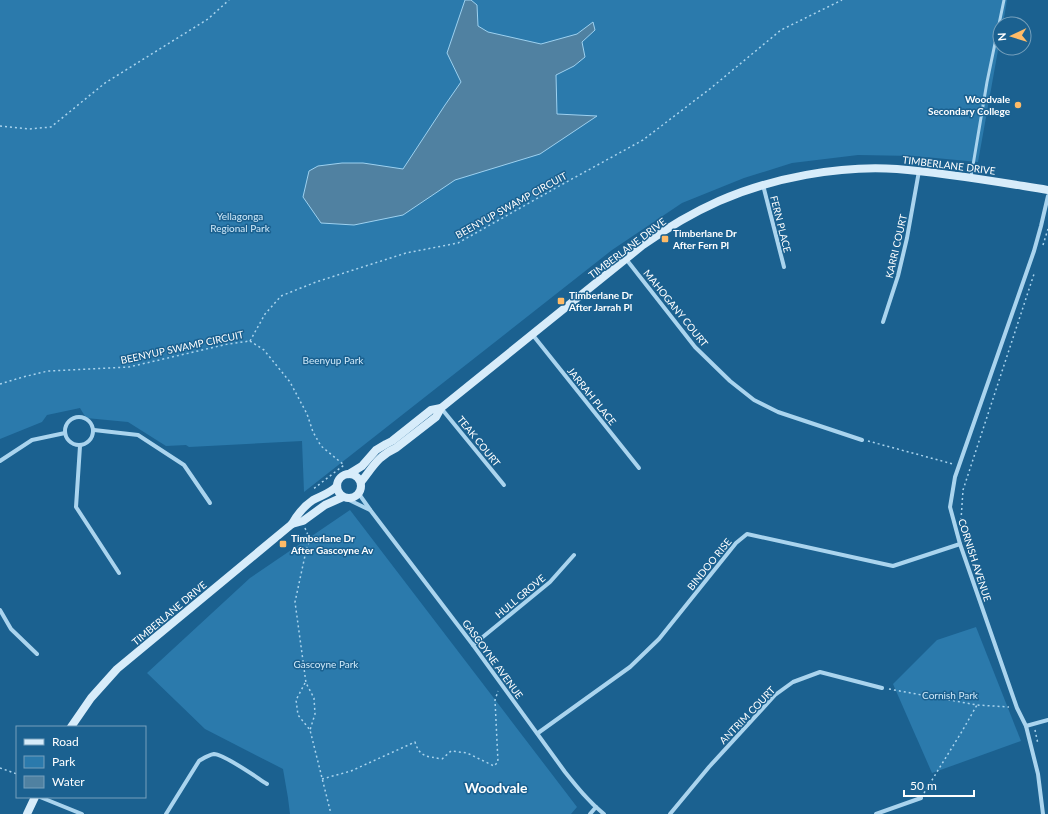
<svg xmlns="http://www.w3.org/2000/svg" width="1048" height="814" font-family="Lato,sans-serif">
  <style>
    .green { fill: #2b7aac }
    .water { fill: #5081a1; stroke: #9dd1f0 }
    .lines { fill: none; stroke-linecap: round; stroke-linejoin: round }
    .path { stroke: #aad4ee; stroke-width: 1.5; stroke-dasharray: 2 3; stroke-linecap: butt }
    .lane { stroke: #aad4ee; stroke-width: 3 }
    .street { stroke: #aad4ee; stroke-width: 4 }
    .secondary { stroke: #d7ecfa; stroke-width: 8 }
    .poi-dot { fill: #ffbb67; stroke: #1b6190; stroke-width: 1.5 }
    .labels { text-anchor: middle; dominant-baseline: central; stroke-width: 3; stroke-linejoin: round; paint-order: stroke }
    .poi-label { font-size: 10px; font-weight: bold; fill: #fff; stroke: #1b6190; text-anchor: start }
    .street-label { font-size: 10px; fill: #fff; stroke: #1b6190 }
    .park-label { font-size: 10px; fill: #d0eafa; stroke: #1b6190 }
    .district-label { font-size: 14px; font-weight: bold; fill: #fff; stroke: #1b6190 }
  </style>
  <rect width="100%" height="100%" fill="#1b6190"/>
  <g class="green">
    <polygon points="0,0 1007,0 1003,24 1000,24 1000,39 978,162 914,156 858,155 792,163 744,178 682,203 612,250 304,492 302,441 189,447 186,445 166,446 128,422 86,418 80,408 47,415 42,422 0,439"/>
    <polygon points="350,510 577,807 571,814 290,814 288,798 283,769 205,729 147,673 250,578"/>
    <polygon points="976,627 1021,741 932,773 893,684 937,640"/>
  </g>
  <polygon class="water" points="465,0 471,0 477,5 478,26 488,32 541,44 577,34 593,22 595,30 582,42 585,57 574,66 556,75 557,114 597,116 540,154 455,180 403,215 354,225 321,223 303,197 309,171 318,166 342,163 363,163 403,169 445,105 461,82 447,53"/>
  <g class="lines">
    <g class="path">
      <polyline points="0,126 29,129 51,127 105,83 208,19 229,0"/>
      <polyline points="1043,245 1048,229"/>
      <polyline points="250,341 265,314 281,296 316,282 406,253 458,243 561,185 643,140 711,88 781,30 842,0"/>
      <polyline points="250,341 264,350 290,382 307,414 313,432 321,446 344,465 312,490"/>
      <polyline points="0,384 23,377 48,371 129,367 228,344 250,341"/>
      <polyline points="868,441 953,464"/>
      <polyline points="961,520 963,490 1034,274"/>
      <polyline points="305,528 308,535 309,542 306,551 295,602 306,683 314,698 315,714 310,730"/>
      <polyline points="305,683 296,700 298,715 310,730 331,814"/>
      <polyline points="889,689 977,705 1009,707"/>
      <polyline points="1035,730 1038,744"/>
      <polyline points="0,768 17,774"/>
      <path d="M322,779L351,771L415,742C420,758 427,756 442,759L451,751L467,753L494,766L498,762L495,700L498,691"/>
      <polyline points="924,793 961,733 977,705"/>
    </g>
    <polyline class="lane" points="971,177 987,82 1004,0"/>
    <g class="street">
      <polyline points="763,185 784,267"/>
      <polyline points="626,259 695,347 730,381 754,400 778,412 862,440"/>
      <polyline points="883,322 898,276 907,238 919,171"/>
      <polyline points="532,334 639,468"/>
      <polyline points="441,408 504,485"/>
      <circle cx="79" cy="431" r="14"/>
      <polyline points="94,430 138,435 184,465 210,503"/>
      <polyline points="80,446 76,507 119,573"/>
      <polyline points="0,461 32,440 65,433"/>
      <path d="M359,494L371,511L473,645L565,772C577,787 589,802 604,814"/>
      <polyline points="347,499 370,510"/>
      <polyline points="0,610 11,629 37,654"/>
      <polyline points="473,645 550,582 574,555"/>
      <polyline points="1026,726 1048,720"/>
      <polyline points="538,733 630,667 659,639 736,543 747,534 893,566 960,544"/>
      <polyline points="40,797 82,814"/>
      <path d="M166,814L199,761C204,758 208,755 214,754C224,754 256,777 267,784"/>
      <polyline points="590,814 596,807"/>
      <polyline points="670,814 709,767 775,695 793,682 820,672 882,688"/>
      <polyline points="876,814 921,798"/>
      <polyline points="1043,814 1038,774 1026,726 1017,708 960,544 950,507 955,477 1034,251 1041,226 1048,196"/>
    </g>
    <g class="secondary">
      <circle cx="349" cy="486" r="12"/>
      <polyline points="349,474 362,466 376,450 386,444 392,441 431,410 441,408"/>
      <path d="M361,482C373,467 378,456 396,448L436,417L441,408L643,245C667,228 692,213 719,201C771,178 840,165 897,169C948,173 998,182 1048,190"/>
      <polyline points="292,524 303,521 325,505 343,497"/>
      <path d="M71,727L91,698L117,669L292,524C297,515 304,506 313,500C322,495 329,494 337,486"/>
      <polyline points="27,814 35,797"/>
    </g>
  </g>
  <g class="poi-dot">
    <circle cx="1018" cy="105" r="4"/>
    <rect x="661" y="235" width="8" height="8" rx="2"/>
    <rect x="557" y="297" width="8" height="8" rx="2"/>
    <rect x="279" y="540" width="8" height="8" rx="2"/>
  </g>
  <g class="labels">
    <g class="poi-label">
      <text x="1010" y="99" text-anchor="end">Woodvale<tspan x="1010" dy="12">Secondary College</tspan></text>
      <text x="673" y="233">Timberlane Dr<tspan x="673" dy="12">After Fern Pl</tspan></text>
      <text x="569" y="295">Timberlane Dr<tspan x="569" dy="12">After Jarrah Pl</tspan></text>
      <text x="291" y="538">Timberlane Dr<tspan x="291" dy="12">After Gascoyne Av</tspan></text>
    </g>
    <g class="street-label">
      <text transform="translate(949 165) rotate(7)">TIMBERLANE DRIVE</text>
      <text transform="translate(511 205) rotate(-29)">BEENYUP SWAMP CIRCUIT</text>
      <text transform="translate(781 224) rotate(76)">FERN PLACE</text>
      <text transform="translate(896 246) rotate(-77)">KARRI COURT</text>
      <text transform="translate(627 248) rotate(-37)">TIMBERLANE DRIVE</text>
      <text transform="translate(676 308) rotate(51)">MAHOGANY COURT</text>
      <text transform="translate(182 347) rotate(-12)">BEENYUP SWAMP CIRCUIT</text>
      <text transform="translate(592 396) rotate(51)">JARRAH PLACE</text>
      <text transform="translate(479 441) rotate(51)">TEAK COURT</text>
      <text transform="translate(975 560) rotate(72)">CORNISH AVENUE</text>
      <text transform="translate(709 564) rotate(-51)">BINDOO RISE</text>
      <text transform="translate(520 596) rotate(-40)">HULL GROVE</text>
      <text transform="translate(169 613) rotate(-40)">TIMBERLANE DRIVE</text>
      <text transform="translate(493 659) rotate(54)">GASCOYNE AVENUE</text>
      <text transform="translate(747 715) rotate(-46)">ANTRIM COURT</text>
    </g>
    <g class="park-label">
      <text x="240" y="216">Yellagonga<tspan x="240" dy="12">Regional Park</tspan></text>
      <text x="333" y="360">Beenyup Park</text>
      <text x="326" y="664">Gascoyne Park</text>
      <text x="950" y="695">Cornish Park</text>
    </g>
    <g class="district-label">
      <text x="496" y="787">Woodvale</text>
    </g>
  </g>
  <rect x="16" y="726" width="130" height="72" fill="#1b6190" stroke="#76a0bc"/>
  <rect x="24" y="739" width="20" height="6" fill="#d7ecfa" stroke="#76a0bc"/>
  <text x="52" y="746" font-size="12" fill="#ffffff">Road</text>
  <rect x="24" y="756" width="20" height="12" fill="#2b7aac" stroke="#76a0bc"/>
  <text x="52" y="766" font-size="12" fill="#ffffff">Park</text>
  <rect x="24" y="776" width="20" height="12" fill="#5081a1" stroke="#76a0bc"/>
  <text x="52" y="786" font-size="12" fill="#ffffff">Water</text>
  <g transform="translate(1012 36) rotate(266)"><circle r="19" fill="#1b6190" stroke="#76a0bc"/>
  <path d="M0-3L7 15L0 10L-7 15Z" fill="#ffbb67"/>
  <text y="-6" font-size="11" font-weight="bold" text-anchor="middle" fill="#ffffff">N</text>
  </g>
  <path d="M904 790v6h70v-6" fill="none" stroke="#ffffff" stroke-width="2"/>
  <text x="910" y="790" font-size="12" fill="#ffffff" stroke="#1b6190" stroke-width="3" paint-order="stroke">50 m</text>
</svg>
